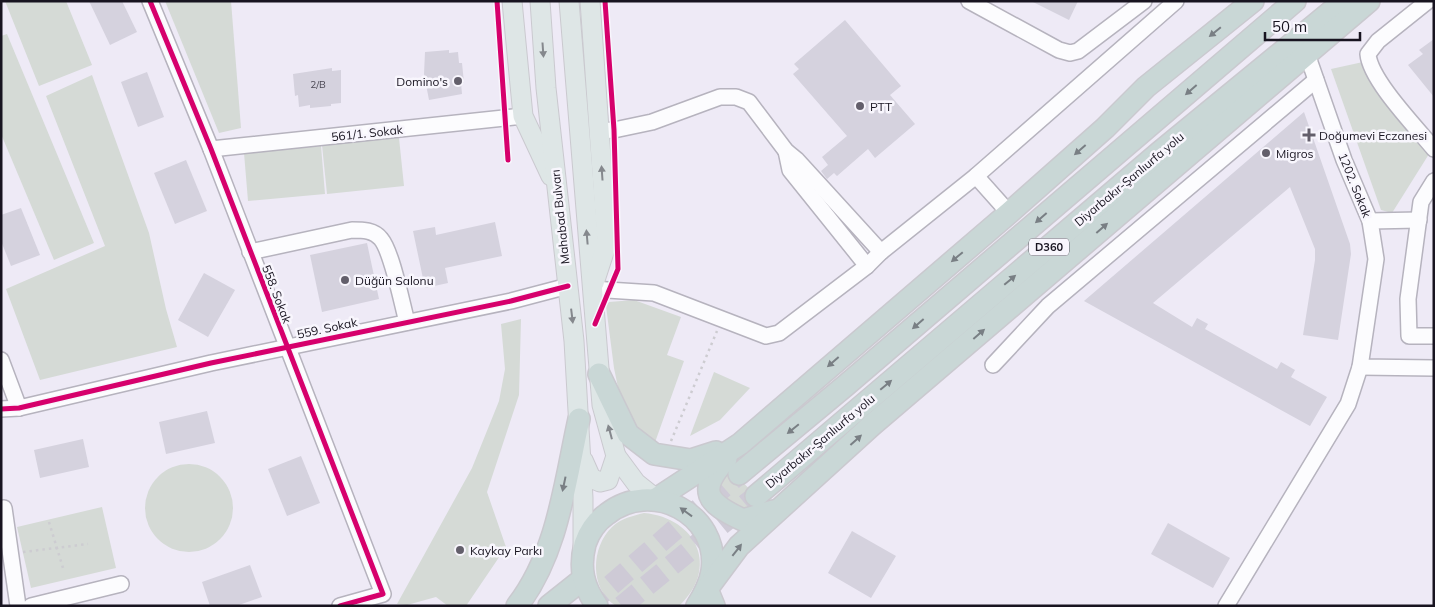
<svg xmlns="http://www.w3.org/2000/svg" width="1435" height="607" font-family="Mulish,sans-serif">
  <style>
    .green { fill: #d5dad6 }
    .building { fill: #d5d2de }
    .lines { fill: none; stroke-linecap: round; stroke-linejoin: round }
    .highway-tunnel { stroke: #cecad6; stroke-width: 21; stroke-dasharray: 21 11; stroke-linecap: butt }
    .minor-casing { stroke: #b6b3be; stroke-width: 18 }
    .major-casing { stroke: #cac9cf; stroke-width: 21 }
    .highway-casing { stroke: #cac9cf; stroke-width: 24 }
    .path { stroke: #cdccd1; stroke-width: 2.5; stroke-dasharray: 2.5 4; stroke-linecap: butt }
    .minor { stroke: #fcfcfe; stroke-width: 15 }
    .major { stroke: #dee6e6; stroke-width: 19 }
    .highway { stroke: #c9d7d6; stroke-width: 21 }
    .cycleway-casing { stroke: #f8f6fd; stroke-width: 8 }
    .cycleway { stroke: #d6006c; stroke-width: 5 }
    .oneway { fill: #797f84 }
    .oneway2 { fill: #85888d }
    .poi-dot { fill: #635f6b; stroke: #f8f6fd; stroke-width: 2 }
    .labels { text-anchor: middle; dominant-baseline: central; stroke-width: 5; stroke-linejoin: round; paint-order: stroke }
    .number-label { font-size: 10px; fill: #494652 }
    .shield { fill: #f8f6fd; stroke: #5b5862; stroke-width: 1 }
    .shield-label { font-size: 11px; font-weight: bold; fill: #181420 }
    .poi-label { font-size: 12px; fill: #181420; stroke: #f8f6fd; text-anchor: start }
    .street-label { font-size: 12px; fill: #181420; stroke: #f8f6fd }
  </style>
  <rect width="100%" height="100%" fill="#eeeaf6"/>
  <g class="green">
    <polygon points="5,1 66,1 92,65 39,86"/>
    <polygon points="165,1 231,1 241,128 219,133"/>
    <polygon points="7,34 94,243 54,260 1,134 1,36"/>
    <polygon points="1363,62 1429,154 1392,213 1381,210 1331,69"/>
    <polygon points="92,75 149,233 166,309 177,347 40,380 6,289 105,246 46,96"/>
    <polygon points="399,138 404,186 327,194 322,145"/>
    <polygon points="321,146 325,194 248,201 244,153"/>
    <polygon points="634,300 681,317 667,355 684,361 653,448 623,412 614,368 606,306 609,302"/>
    <polygon points="521,319 519,395 487,492 506,547 466,606 448,606 436,597 407,605 397,604 472,468 499,401 505,369 501,324"/>
    <polygon points="714,372 750,388 720,420 690,436"/>
    <circle cx="189" cy="508" r="44"/>
    <polygon points="728,467 761,501 750,508 738,510 721,495 719,483"/>
    <polygon points="102,507 116,568 31,588 17,527"/>
    <path d="M644,513C697,518 720,568 679,606H616C589,589 591,547 612,527C621,518 633,516 644,513Z"/>
  </g>
  <g class="building">
    <polygon points="89,1 122,1 137,32 110,45"/>
    <polygon points="1031,1 1078,1 1069,20"/>
    <polygon points="845,20 901,86 890,95 915,124 875,158 868,149 837,176 834,173 827,179 821,171 828,165 822,157 847,136 793,74 799,69 794,64"/>
    <polygon points="1434,39 1434,97 1408,65 1423,54 1419,50"/>
    <polygon points="449,50 449,53 458,52 459,63 462,63 464,83 461,83 462,94 429,100 424,74 425,52"/>
    <polygon points="332,68 332,71 341,70 341,103 331,104 331,106 310,108 310,105 299,107 298,95 295,96 293,74"/>
    <polygon points="147,72 164,117 138,127 121,82"/>
    <polygon points="1304,112 1350,244 1351,254 1338,340 1303,335 1315,260 1315,249 1290,187 1153,303 1192,327 1197,318 1208,324 1205,329 1277,369 1281,362 1295,370 1291,377 1327,397 1310,426 1084,301"/>
    <polygon points="186,160 207,211 175,224 154,173"/>
    <polygon points="21,208 40,255 11,266 1,241 1,215"/>
    <polygon points="495,222 502,256 445,268 448,283 425,288 413,231 435,227 436,235"/>
    <polygon points="367,243 379,299 322,312 310,255"/>
    <polygon points="204,273 235,290 208,337 178,320"/>
    <polygon points="207,411 215,443 166,454 159,422"/>
    <polygon points="83,439 89,467 40,478 34,450"/>
    <polygon points="301,456 320,503 287,516 268,469"/>
    <polygon points="1168,523 1230,558 1213,588 1151,554"/>
    <polygon points="852,531 896,556 871,598 828,573"/>
    <polygon points="250,565 262,597 236,606 210,606 202,582"/>
  </g>
  <g class="lines">
    <g class="highway-tunnel">
      <polyline points="587,606 739,474"/>
      <polyline points="622,606 756,496"/>
    </g>
    <defs>
      <g id="minor">
        <polyline points="150,1 211,149 383,594 340,606"/>
        <polyline points="969,1 1059,50 1070,53 1078,51 1144,1"/>
        <path d="M1428,1L1378,41L1368,54C1370,80 1416,127 1434,149"/>
        <polyline points="1307,54 1344,160 1370,221 1376,259 1360,367 1434,368"/>
        <polyline points="599,131 614,130 652,122 720,97 736,97 749,102 786,151 797,160 881,252"/>
        <polyline points="211,149 523,116"/>
        <polyline points="786,151 790,170 867,266"/>
        <polyline points="976,176 1009,213"/>
        <polyline points="1434,181 1421,202 1408,299 1409,336 1434,336"/>
        <polyline points="1370,221 1419,220"/>
        <path d="M250,252L352,230C363,230 374,230 381,239C392,252 402,304 407,322"/>
        <polyline points="592,289 654,293 766,336 779,333 867,266 881,252 976,176 1176,1"/>
        <polyline points="1,360 19,408"/>
        <polyline points="993,365 1048,306 1316,80"/>
        <polyline points="1,409 19,408 211,363 511,301 568,286"/>
        <polyline points="4,508 18,606"/>
        <polyline points="31,606 121,584"/>
        <polyline points="1226,606 1348,404 1360,367"/>
      </g>
      <g id="major">
        <polyline points="512,1 523,116 551,176"/>
        <polyline points="540,1 546,88 574,341 583,498 583,550"/>
        <polyline points="569,1 602,405 616,456 636,483 656,499"/>
        <polyline points="590,1 607,243 594,283"/>
        <polyline points="583,460 591,478 600,482 608,480 616,456"/>
      </g>
      <g id="highway">
        <polyline points="599,374 628,434 654,454 691,460 716,452"/>
        <path d="M726,459C697,491 706,503 743,520L773,511"/>
        <polyline points="739,474 845,386 1295,1"/>
        <polyline points="756,496 1160,152 1344,1"/>
        <polyline points="656,499 740,444 1009,213 1105,128 1146,87 1253,1"/>
        <path d="M517,606C558,553 565,482 579,419"/>
        <polyline points="549,606 583,579"/>
        <path d="M597,606C583,586 579,568 585,544C589,532 597,521 607,514C651,479 720,513 712,571C710,584 704,595 697,606"/>
        <polyline points="714,606 707,589 739,546 872,425 1369,1"/>
      </g>
    </defs>
    <use href="#minor" class="minor-casing"/>
    <use href="#major" class="major-casing"/>
    <use href="#highway" class="highway-casing"/>
    <g class="path">
      <polyline points="671,441 717,331"/>
      <polyline points="49,522 63,568"/>
      <polyline points="23,552 88,544"/>
    </g>
    <use href="#minor" class="minor"/>
    <use href="#major" class="major"/>
    <use href="#highway" class="highway"/>
    <defs>
      <g id="cycleway">
        <polyline points="150,1 211,149 383,594 340,606"/>
        <polyline points="497,1 508,160"/>
        <polyline points="595,324 618,269 614,130 605,1"/>
        <polyline points="1,409 19,408 211,363 511,301 568,286"/>
      </g>
    </defs>
    <use href="#cycleway" class="cycleway-casing"/>
    <use href="#cycleway" class="cycleway"/>
  </g>
  <defs><path id="oneway-solid" d="M-6-.8H1V-3.2L6.5 0L1 3.2V.8H-6Z" transform="scale(1.25)"/></defs>
  <g class="oneway">
    <use href="#oneway-solid" transform="translate(1215 32) rotate(141)"/>
    <use href="#oneway-solid" transform="translate(1191 90) rotate(139)"/>
    <use href="#oneway-solid" transform="translate(1080 150) rotate(139)"/>
    <use href="#oneway-solid" transform="translate(1041 218) rotate(139)"/>
    <use href="#oneway-solid" transform="translate(1102 228) rotate(-41)"/>
    <use href="#oneway-solid" transform="translate(957 257) rotate(140)"/>
    <use href="#oneway-solid" transform="translate(1010 280) rotate(-40)"/>
    <use href="#oneway-solid" transform="translate(918 324) rotate(139)"/>
    <use href="#oneway-solid" transform="translate(979 334) rotate(-41)"/>
    <use href="#oneway-solid" transform="translate(833 362) rotate(139)"/>
    <use href="#oneway-solid" transform="translate(886 385) rotate(-40)"/>
    <use href="#oneway-solid" transform="translate(793 429) rotate(141)"/>
    <use href="#oneway-solid" transform="translate(856 440) rotate(-42)"/>
    <use href="#oneway-solid" transform="translate(564 484) rotate(102)"/>
    <use href="#oneway-solid" transform="translate(686 512) rotate(-144)"/>
    <use href="#oneway-solid" transform="translate(737 550) rotate(-52)"/>
  </g>
  <g class="oneway2">
    <use href="#oneway-solid" transform="translate(543 50) rotate(86)"/>
    <use href="#oneway-solid" transform="translate(602 173) rotate(-94)"/>
    <use href="#oneway-solid" transform="translate(587 237) rotate(-95)"/>
    <use href="#oneway-solid" transform="translate(572 316) rotate(83)"/>
    <use href="#oneway-solid" transform="translate(610 432) rotate(-105)"/>
  </g>
  <g class="poi-dot">
    <circle cx="458" cy="81" r="5"/>
    <circle cx="860" cy="106" r="5"/>
    <path d="M1306.5 127.5h5v5h5v5h-5v5h-5v-5h-5v-5h5z"/>
    <circle cx="1266" cy="153" r="5"/>
    <circle cx="345" cy="280" r="5"/>
    <circle cx="460" cy="550" r="5"/>
  </g>
  <g class="labels">
    <g class="number-label">
      <text x="318" y="84">2/B</text>
    </g>
    <rect class="shield" x="1029" y="238.5" width="40" height="17" rx="4"/>
    <g class="shield-label">
      <text x="1049" y="247">D360</text>
    </g>
    <g class="poi-label">
      <text x="448" y="81" text-anchor="end">Domino's</text>
      <text x="870" y="106">PTT</text>
      <text x="1319" y="135">Doğumevi Eczanesi</text>
      <text x="1276" y="153">Migros</text>
      <text x="355" y="280">Düğün Salonu</text>
      <text x="470" y="550">Kaykay Parkı</text>
    </g>
    <g class="street-label">
      <text transform="translate(367 133) rotate(-6)">561/1. Sokak</text>
      <text transform="translate(1129 179) rotate(-40)">Diyarbakır-Şanlıurfa yolu</text>
      <text transform="translate(1355 185) rotate(68)">1202. Sokak</text>
      <text transform="translate(560 217) rotate(-96)">Mahabad Bulvarı</text>
      <text transform="translate(277 294) rotate(69)">558. Sokak</text>
      <text transform="translate(327 328) rotate(-12)">559. Sokak</text>
      <text transform="translate(820 441) rotate(-40)">Diyarbakır-Şanlıurfa yolu</text>
    </g>
  </g>
  <rect width="1435" height="607" fill="none" stroke="#181420" stroke-width="5"/>
  <path d="M1265 32v8h95v-8" fill="none" stroke="#181420" stroke-width="2.5"/>
  <text x="1272" y="32" font-size="15" fill="#181420" stroke="#f8f6fd" stroke-width="4" paint-order="stroke">50 m</text>
</svg>
